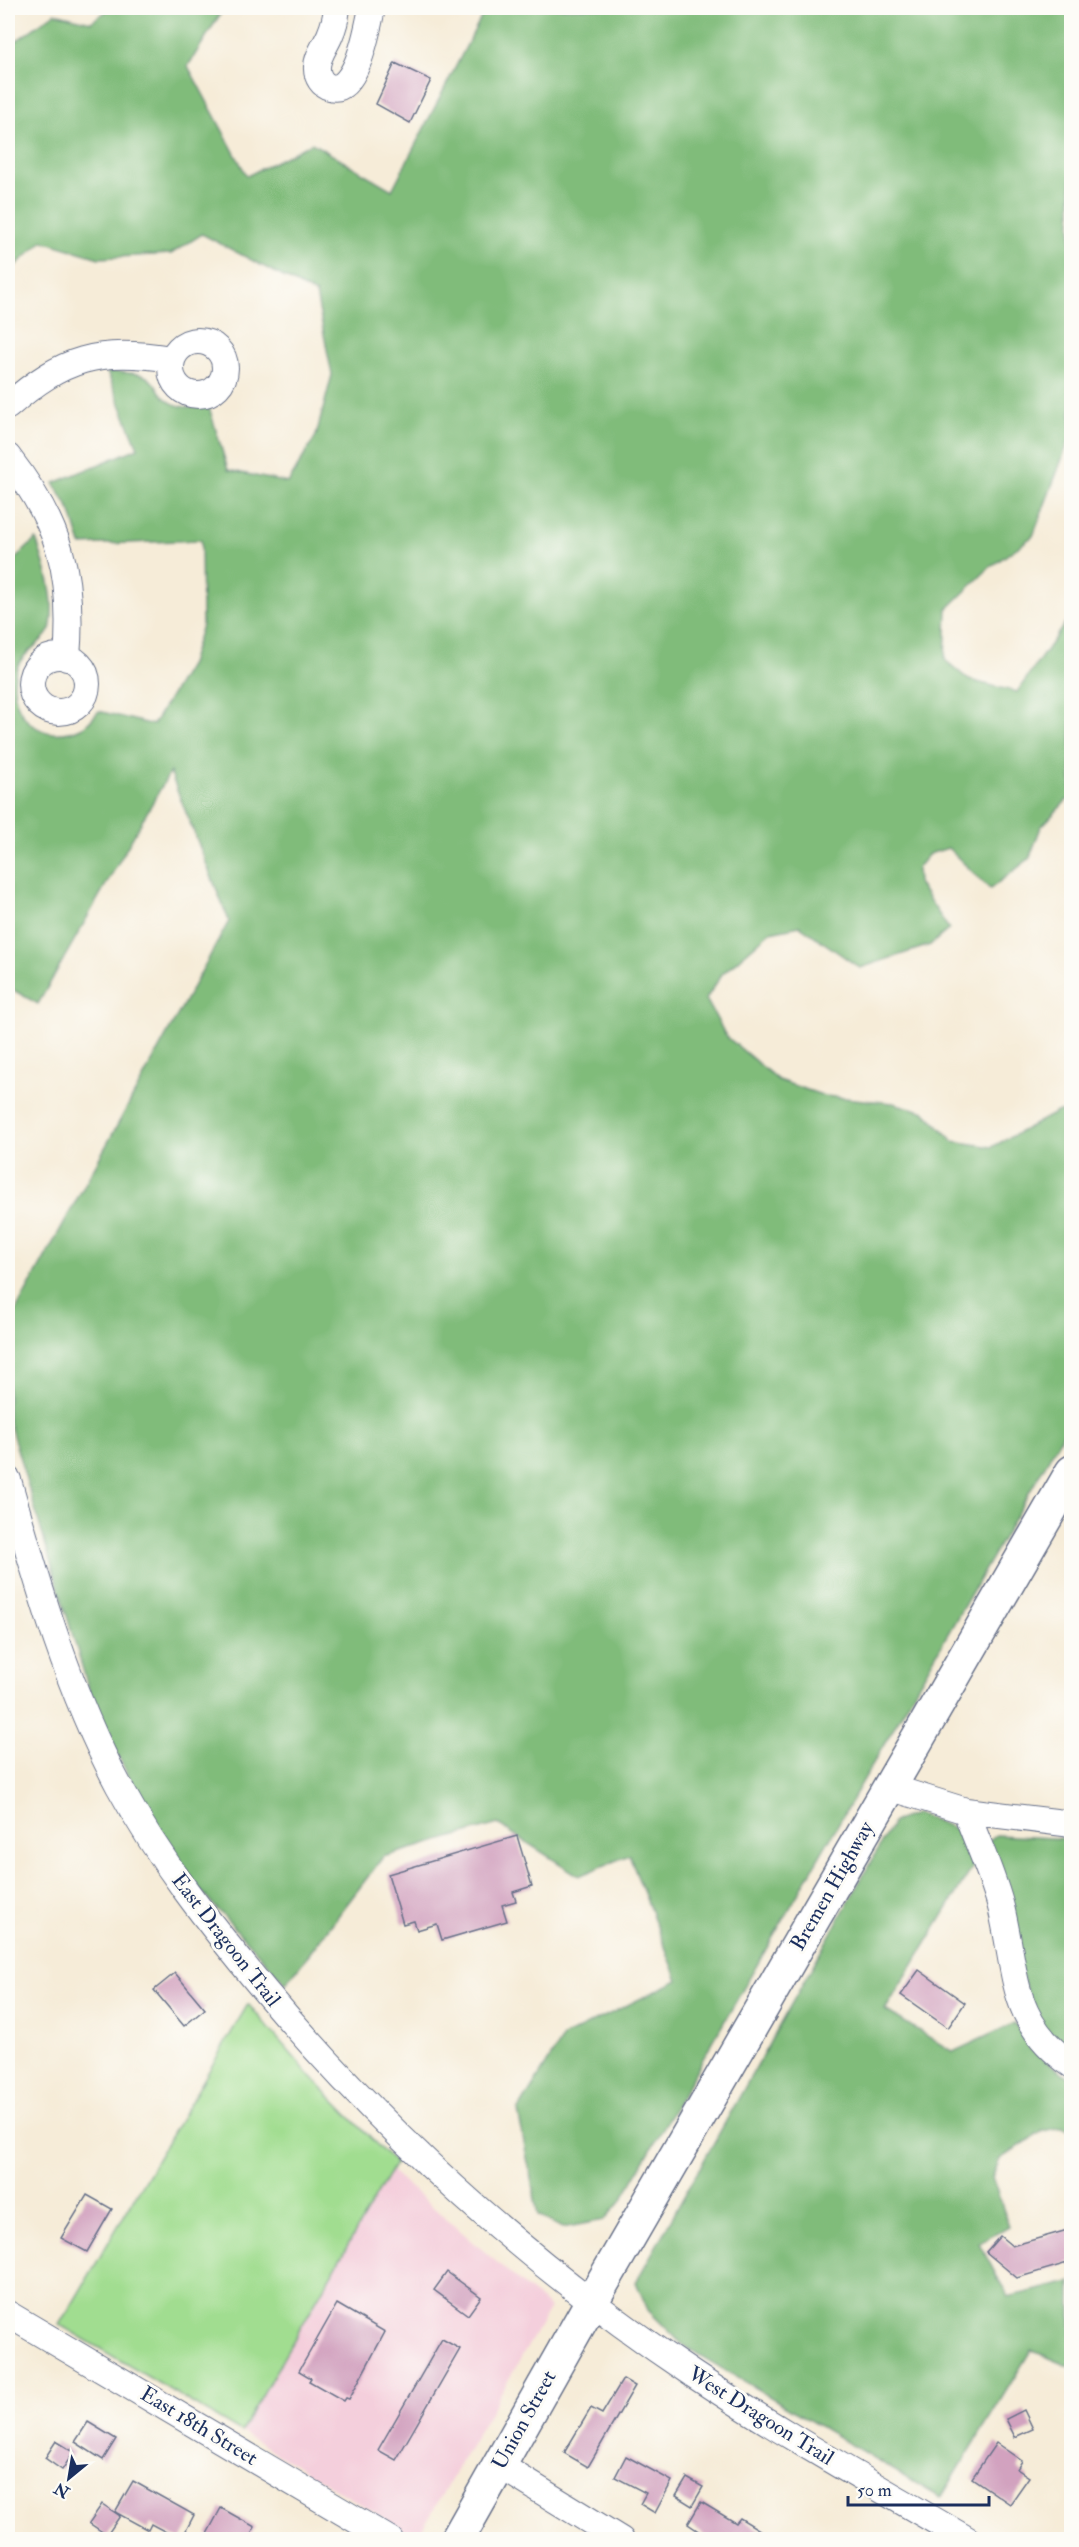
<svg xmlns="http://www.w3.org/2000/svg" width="1079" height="2547" font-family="'IM FELL Double Pica',serif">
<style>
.built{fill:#f4cfdc}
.green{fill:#a1dd90;stroke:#5e8677;stroke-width:1.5}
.forest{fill:#80bc7a;stroke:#4e766c;stroke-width:1.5}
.building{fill:#d2a2bf}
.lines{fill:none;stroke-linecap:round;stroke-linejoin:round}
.minor-casing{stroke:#687189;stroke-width:28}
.major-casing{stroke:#687189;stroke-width:36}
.minor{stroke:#fff;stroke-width:26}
.major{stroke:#fff;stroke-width:33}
.labels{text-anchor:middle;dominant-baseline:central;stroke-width:6;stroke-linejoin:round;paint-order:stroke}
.street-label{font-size:21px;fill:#1b2f5e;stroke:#fdfcf7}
</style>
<rect width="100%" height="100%" fill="#fdfcf7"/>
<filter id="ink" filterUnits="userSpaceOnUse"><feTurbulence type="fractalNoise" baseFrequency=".0167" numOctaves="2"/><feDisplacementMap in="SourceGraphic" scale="12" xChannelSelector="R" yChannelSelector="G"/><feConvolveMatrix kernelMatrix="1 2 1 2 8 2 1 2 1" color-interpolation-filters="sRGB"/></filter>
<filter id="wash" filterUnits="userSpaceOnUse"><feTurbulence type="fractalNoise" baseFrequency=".008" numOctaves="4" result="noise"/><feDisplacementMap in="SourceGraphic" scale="24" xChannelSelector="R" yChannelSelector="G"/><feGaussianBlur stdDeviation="1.35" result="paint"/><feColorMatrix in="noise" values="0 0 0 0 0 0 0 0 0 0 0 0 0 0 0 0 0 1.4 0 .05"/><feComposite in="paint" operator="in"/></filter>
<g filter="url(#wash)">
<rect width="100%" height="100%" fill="#f6ecd8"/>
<path class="built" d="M 390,2170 L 550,2308 L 417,2538 L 241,2432 Z"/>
<path class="green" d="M 248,2004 L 311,2077 L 395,2163 L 241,2432 L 60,2325 Z"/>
<path class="forest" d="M 111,8 L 224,8 L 188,66 L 247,176 L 312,143 L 392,190 L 486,8 L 1071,8 L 1071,443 L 1068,443 L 1033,536 L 989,568 L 947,609 L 945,660 L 969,680 L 1017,692 L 1071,615 L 1071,800 L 1067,800 L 1041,827 L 1029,859 L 990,889 L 948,848 L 929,854 L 917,868 L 918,883 L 949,929 L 930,945 L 860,968 L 800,926 L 770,932 L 722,974 L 706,999 L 726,1036 L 778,1080 L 825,1096 L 893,1103 L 925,1112 L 953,1141 L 992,1147 L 1057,1112 L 1071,1111 L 1071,1420 L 621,2201 L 604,2220 L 562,2228 L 538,2215 L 518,2111 L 563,2037 L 678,1980 L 629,1855 L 579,1876 L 498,1824 L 383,1857 L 286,1984 L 189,1878 L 133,1785 L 95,1710 L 8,1419 L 8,1325 L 229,921 L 170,772 L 38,1004 L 8,987 L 8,566 L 36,539 C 45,565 56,597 51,625 C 49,642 19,650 15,675 C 8,717 44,747 83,727 C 89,724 94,716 99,711 L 153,725 L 190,664 L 202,625 L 201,540 L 81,545 L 71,512 L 54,483 L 138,448 L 107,372 C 119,372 134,372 145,376 C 154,380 158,390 164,397 C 175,409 194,408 209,407 L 228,470 L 288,483 L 316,436 L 332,375 L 316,294 L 202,234 L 171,254 L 99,258 L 43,241 L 8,272 L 8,47 L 55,13 L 91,22 Z
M 917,1813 L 958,1830 L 974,1865 L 885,2010 L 953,2052 L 1015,2023 L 1030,2049 L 1071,2079 L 1071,2132 L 1063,2127 L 1043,2131 L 1000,2159 L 992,2177 L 1009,2226 L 979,2243 L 1008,2297 L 1071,2282 L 1071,2367 L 1031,2350 L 941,2498 L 684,2346 L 648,2310 L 636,2282 L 893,1822 Z
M 996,1835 L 1071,1839 L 1071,2053 L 1033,2017 L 987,1842 Z"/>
<g id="blocks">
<path class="building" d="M 395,63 L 431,80 L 410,123 L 376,104 Z
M 517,1836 L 532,1886 L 513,1892 L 516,1901 L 502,1905 L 507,1921 L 442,1940 L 437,1924 L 417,1930 L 414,1921 L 403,1924 L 388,1874 Z
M 919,1970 L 965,2003 L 948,2028 L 901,1995 Z
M 175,1973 L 205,2009 L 184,2026 L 154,1990 Z
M 87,2195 L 112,2209 L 87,2252 L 61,2238 Z
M 1071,2229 L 1071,2262 L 1017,2278 L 986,2252 L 1000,2236 L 1012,2246 Z
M 447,2272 L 481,2297 L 468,2315 L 434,2290 Z
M 337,2304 L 385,2332 L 349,2399 L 346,2398 L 344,2401 L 309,2381 L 311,2378 L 299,2371 Z
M 442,2339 L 460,2349 L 396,2460 L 378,2450 Z
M 623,2379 L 635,2386 L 588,2467 L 564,2453 L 591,2408 L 602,2414 Z
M 1024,2410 L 1033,2429 L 1015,2437 L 1006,2419 Z
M 88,2422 L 116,2439 L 103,2460 L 75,2442 Z
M 56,2441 L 74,2452 L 62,2470 L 45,2458 Z
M 996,2443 L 1022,2461 L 1017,2469 L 1029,2477 L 1010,2504 L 972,2478 Z
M 626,2456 L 672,2481 L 655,2513 L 640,2504 L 646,2493 L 615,2477 Z
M 687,2478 L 703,2487 L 692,2506 L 676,2496 Z
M 133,2481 L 194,2515 L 181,2540 L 151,2524 L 148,2530 L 115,2512 Z
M 701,2502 L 736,2523 L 740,2518 L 776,2540 L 712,2540 L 688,2524 Z
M 102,2504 L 120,2516 L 107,2535 L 89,2523 Z
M 221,2508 L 255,2527 L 248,2540 L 216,2540 L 207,2534 Z"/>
</g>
</g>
<g filter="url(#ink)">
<use href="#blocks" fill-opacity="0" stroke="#687189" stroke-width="1.5"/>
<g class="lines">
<g class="minor-casing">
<path id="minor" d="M 337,8 C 336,17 334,26 330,35 C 326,45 316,58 317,69 C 317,77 322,85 330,87 C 357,95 368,26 372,8
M171 368a27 27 0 1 1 54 0a27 27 0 1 1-54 0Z
M 8,406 C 64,357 98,348 172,359
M 8,457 C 60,524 74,573 67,658
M31 684a28 28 0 1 1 56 0a28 28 0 1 1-56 0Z
M 8,1480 C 38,1585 67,1689 119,1786 C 159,1860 211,1926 265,1991 C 389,2138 534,2268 694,2375 C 783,2434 876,2486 968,2540
M 889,1787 L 966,1811 L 1072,1824
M 966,1811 C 978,1845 994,1877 1002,1911 C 1017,1976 1011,2023 1072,2065
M 8,2314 L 390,2540
M 499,2465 L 621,2540"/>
</g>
<g class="major-casing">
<path id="major" d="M 457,2540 L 592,2301 L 1072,1472"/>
</g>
<use href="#minor" class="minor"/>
<use href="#major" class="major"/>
</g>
</g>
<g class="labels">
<g class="street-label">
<text transform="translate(832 1886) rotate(-60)">Bremen Highway</text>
<text transform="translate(226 1940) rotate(52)">East Dragoon Trail</text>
<text transform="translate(761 2416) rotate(32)">West Dragoon Trail</text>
<text transform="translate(524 2420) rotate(-61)">Union Street</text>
<text transform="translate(199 2426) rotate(31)">East 18th Street</text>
</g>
</g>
<rect width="1079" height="2547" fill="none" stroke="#fdfcf7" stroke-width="30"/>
<g transform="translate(69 2478) rotate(210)" stroke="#fdfcf7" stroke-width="4.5" paint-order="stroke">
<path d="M0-4.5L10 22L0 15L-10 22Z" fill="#1b2f5e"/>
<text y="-9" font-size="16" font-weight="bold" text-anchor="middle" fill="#1b2f5e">N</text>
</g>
<path d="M848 2496v9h141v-9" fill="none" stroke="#1b2f5e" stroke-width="3"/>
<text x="857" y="2496" font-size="18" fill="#1b2f5e" stroke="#fdfcf7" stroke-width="4.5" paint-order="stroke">50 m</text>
</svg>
